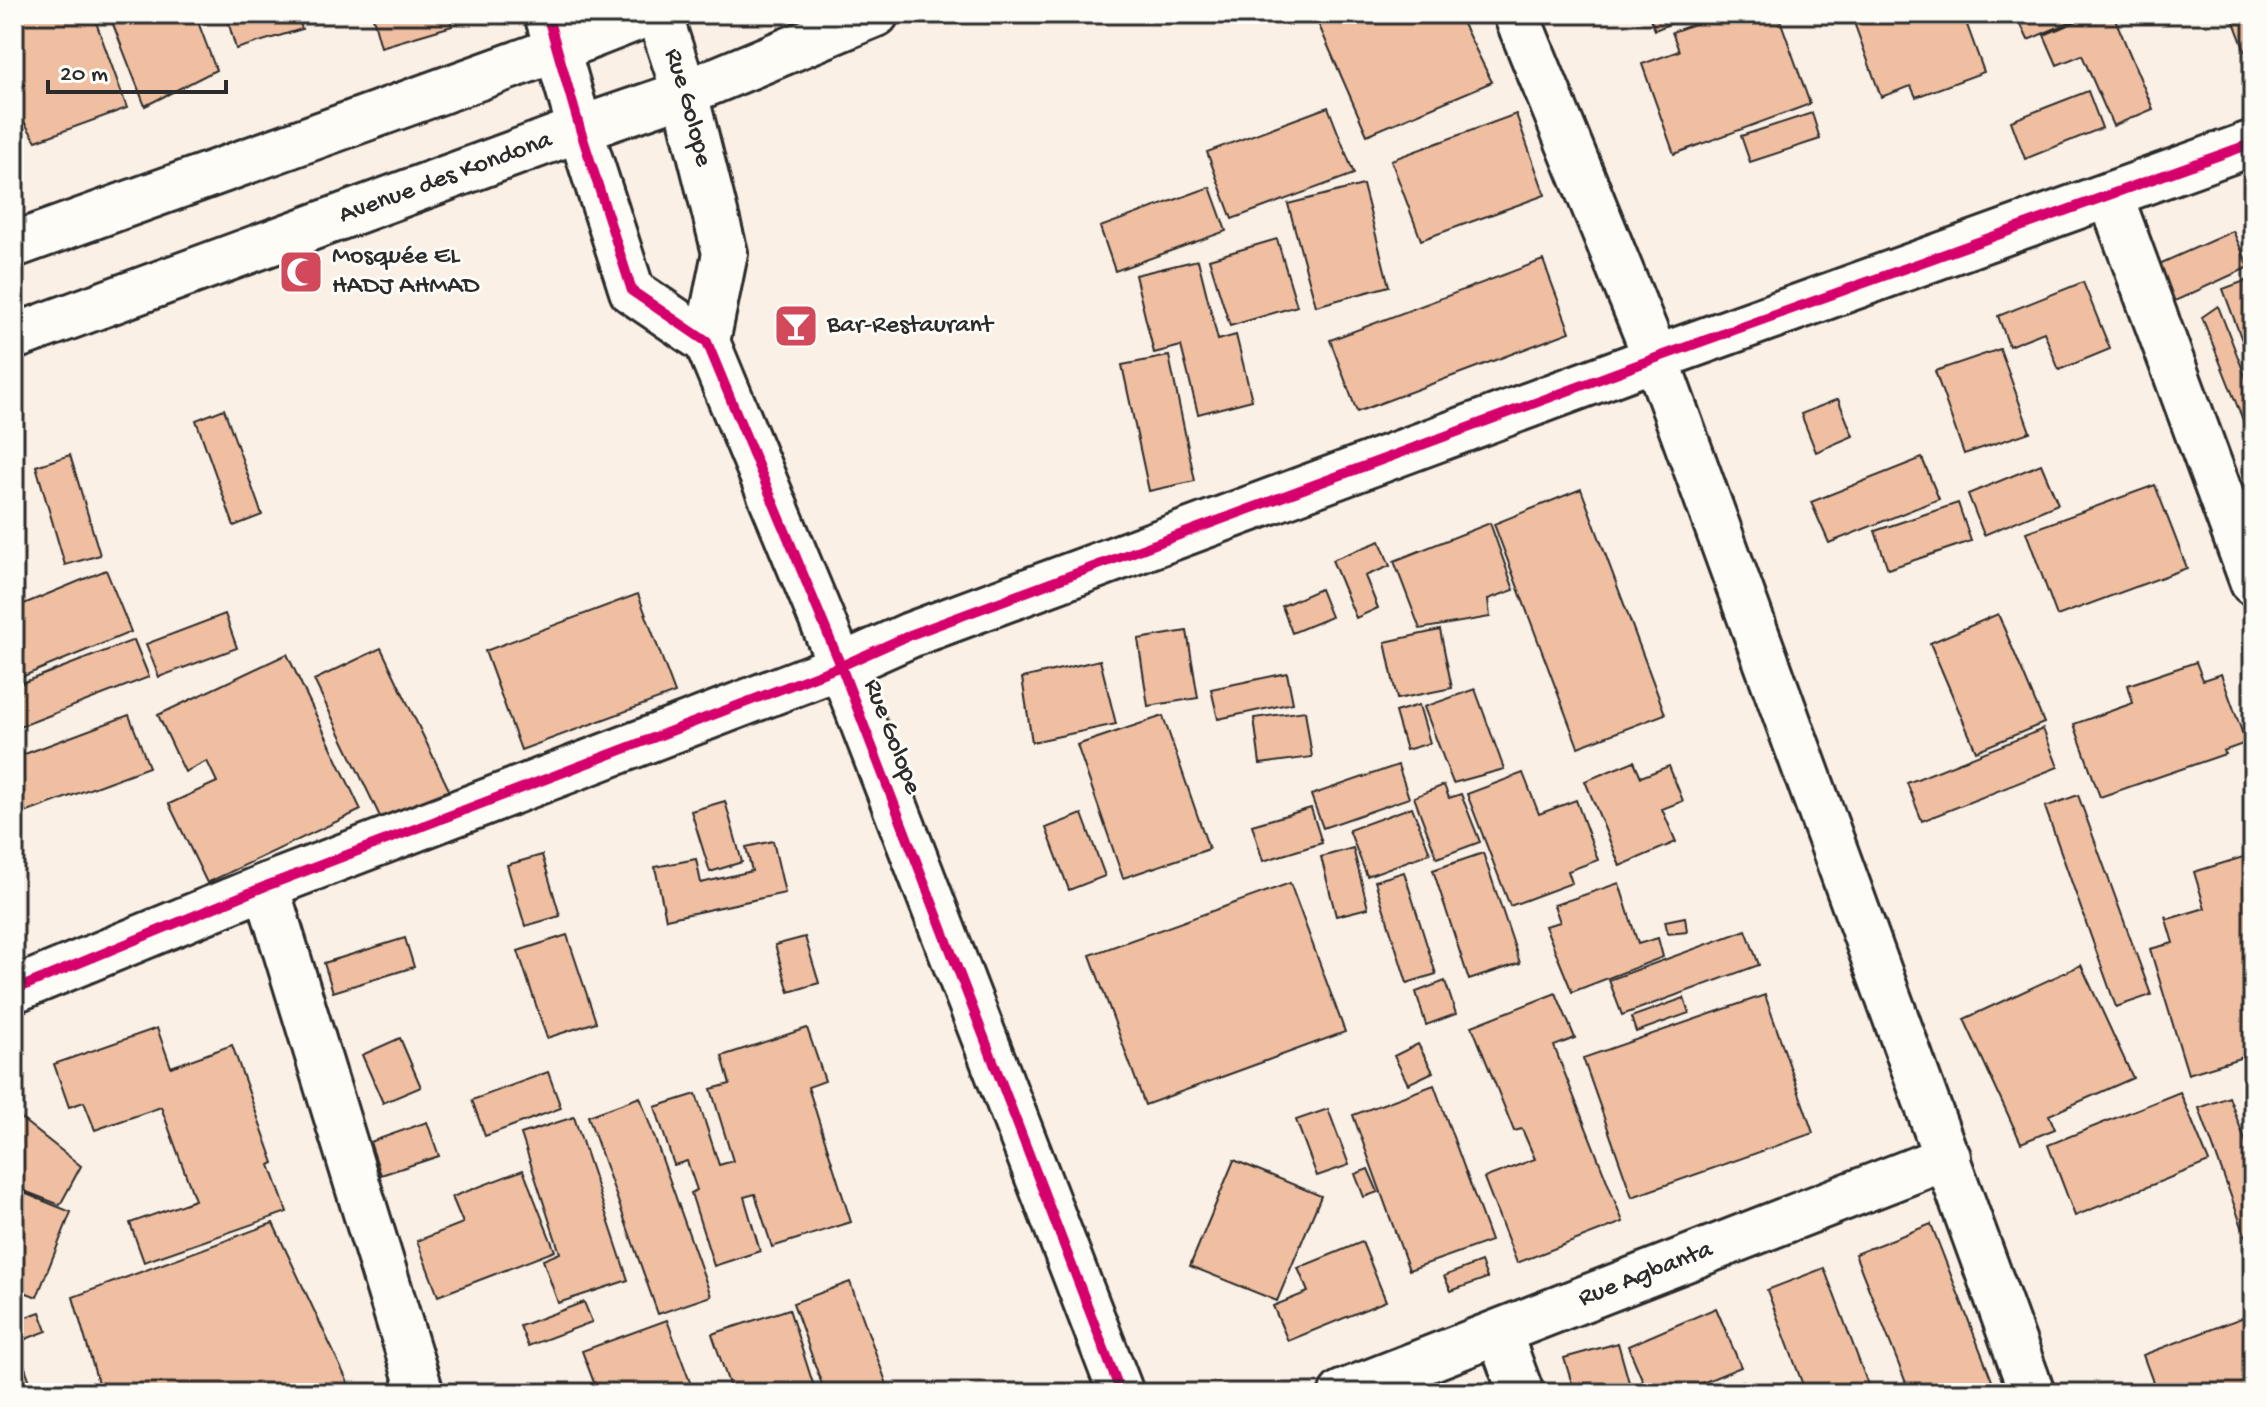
<svg xmlns="http://www.w3.org/2000/svg" width="2267" height="1407" font-family="'Gochi Hand',sans-serif">
<style>
.building{fill:#f0bfa1;stroke:#2b2b2b;stroke-width:2}
.lines{fill:none;stroke-linecap:round;stroke-linejoin:round}
.minor-casing{stroke:#2b2b2b;stroke-width:50}
.minor{stroke:#fdfcf7;stroke-width:44}
.cycleway-casing{stroke:#fdfcf7;stroke-width:15}
.cycleway{stroke:#d6006c;stroke-width:10}
.labels{text-anchor:middle;dominant-baseline:central;stroke-width:6;stroke-linejoin:round;paint-order:stroke}
.street-label{font-size:26px;fill:#2b2b2b;stroke:#fdfcf7}
.poi-label{font-size:26px;fill:#2b2b2b;stroke:#fdfcf7;text-anchor:start}
</style>
<rect width="100%" height="100%" fill="#faf0e6"/>
<filter id="ink" filterUnits="userSpaceOnUse"><feTurbulence type="fractalNoise" baseFrequency=".0125" numOctaves="2"/><feDisplacementMap in="SourceGraphic" scale="16" xChannelSelector="R" yChannelSelector="G"/><feConvolveMatrix kernelMatrix="1 2 1 2 8 2 1 2 1" color-interpolation-filters="sRGB"/></filter>
<g filter="url(#ink)">
<path class="building" d="M 14,14 L 93,14 L 127,108 L 36,141 L 14,106 Z
M 109,14 L 195,14 L 216,70 L 145,106 Z
M 226,14 L 297,14 L 302,29 L 236,49 Z
M 372,14 L 448,14 L 452,26 L 381,47 Z
M 1314,14 L 1458,14 L 1492,82 L 1367,135 Z
M 1648,14 L 1694,14 L 1655,30 Z
M 1722,14 L 1778,14 L 1810,104 L 1674,154 L 1642,64 L 1679,51 L 1672,32 Z
M 1851,14 L 1963,14 L 1984,72 L 1916,97 L 1911,86 L 1881,97 Z
M 2016,14 L 2089,14 L 2028,40 Z
M 2094,14 L 2113,14 L 2153,109 L 2113,126 L 2082,55 L 2057,65 L 2044,35 Z
M 2231,14 L 2253,14 L 2253,48 L 2245,51 Z
M 2088,91 L 2102,128 L 2025,159 L 2011,121 Z
M 1328,107 L 1354,174 L 1232,219 L 1207,152 Z
M 1812,113 L 1820,139 L 1750,162 L 1741,136 Z
M 1516,114 L 1545,195 L 1421,240 L 1391,160 Z
M 1363,185 L 1389,286 L 1316,306 L 1288,204 Z
M 1210,187 L 1226,231 L 1115,271 L 1100,227 Z
M 2233,231 L 2249,267 L 2164,306 L 2148,269 Z
M 1277,239 L 1297,306 L 1230,326 L 1209,259 Z
M 1198,260 L 1218,340 L 1236,335 L 1252,400 L 1198,414 L 1181,346 L 1154,353 L 1135,275 Z
M 1543,260 L 1570,332 L 1357,412 L 1330,340 Z
M 2253,278 L 2253,370 L 2223,289 Z
M 2083,282 L 2110,349 L 2059,370 L 2044,332 L 2009,346 L 1998,316 Z
M 2218,306 L 2253,396 L 2252,443 L 2202,317 Z
M 2000,349 L 2030,432 L 1964,454 L 1935,371 Z
M 1169,356 L 1195,481 L 1149,491 L 1122,365 Z
M 1838,399 L 1853,436 L 1816,452 L 1801,414 Z
M 224,409 L 262,515 L 234,526 L 196,420 Z
M 70,455 L 100,555 L 65,565 L 36,466 Z
M 1922,458 L 1939,499 L 1829,543 L 1811,502 Z
M 2041,464 L 2058,504 L 1984,535 L 1968,494 Z
M 2155,485 L 2187,568 L 2057,616 L 2026,532 Z
M 1581,489 L 1665,714 L 1578,747 L 1494,524 Z
M 1958,503 L 1971,541 L 1888,569 L 1875,531 Z
M 1490,523 L 1514,590 L 1488,599 L 1490,617 L 1420,629 L 1394,561 Z
M 1380,541 L 1390,566 L 1365,576 L 1378,608 L 1356,618 L 1332,560 Z
M 106,570 L 131,632 L 14,680 L 14,608 Z
M 1320,589 L 1331,617 L 1292,633 L 1282,606 Z
M 638,594 L 675,693 L 521,750 L 485,651 Z
M 225,614 L 237,648 L 159,677 L 146,644 Z
M 1998,614 L 2044,723 L 1976,751 L 1930,643 Z
M 1440,630 L 1452,688 L 1397,699 L 1385,642 Z
M 1187,631 L 1198,698 L 1148,706 L 1138,639 Z
M 134,640 L 149,677 L 14,729 L 14,686 Z
M 381,648 L 452,796 L 385,827 L 314,680 Z
M 287,654 L 361,810 L 207,883 L 169,804 L 217,782 L 207,761 L 185,772 L 158,715 Z
M 1100,660 L 1116,724 L 1032,742 L 1022,678 Z
M 2196,662 L 2203,680 L 2221,674 L 2246,743 L 2223,751 L 2225,754 L 2100,797 L 2074,724 L 2133,703 L 2128,685 Z
M 1287,673 L 1293,703 L 1218,719 L 1211,689 Z
M 1475,689 L 1504,769 L 1453,783 L 1424,707 Z
M 1419,705 L 1430,743 L 1406,750 L 1395,712 Z
M 1305,711 L 1312,757 L 1260,764 L 1254,718 Z
M 129,715 L 149,767 L 14,817 L 14,758 Z
M 1163,716 L 1209,849 L 1123,878 L 1077,745 Z
M 2043,729 L 2058,767 L 1922,821 L 1907,783 Z
M 1634,761 L 1641,777 L 1669,766 L 1683,801 L 1662,809 L 1676,842 L 1620,866 L 1585,781 Z
M 1398,765 L 1409,798 L 1323,828 L 1311,795 Z
M 1523,773 L 1539,814 L 1576,800 L 1598,860 L 1568,871 L 1572,883 L 1510,906 L 1467,794 Z
M 1444,785 L 1449,798 L 1461,794 L 1480,842 L 1437,858 L 1414,797 Z
M 2078,795 L 2151,995 L 2116,1007 L 2045,807 Z
M 725,801 L 742,862 L 710,872 L 691,811 Z
M 1412,807 L 1430,853 L 1367,876 L 1349,830 Z
M 1311,808 L 1322,843 L 1263,861 L 1252,825 Z
M 1082,814 L 1105,876 L 1069,890 L 1046,828 Z
M 773,841 L 785,893 L 666,919 L 655,867 L 696,859 L 701,883 L 752,871 L 746,847 Z
M 1353,848 L 1368,908 L 1336,916 L 1321,857 Z
M 1483,853 L 1520,963 L 1469,980 L 1433,870 Z
M 2253,854 L 2253,882 L 2251,882 L 2253,890 L 2253,1054 L 2188,1074 L 2150,949 L 2173,943 L 2165,916 L 2168,919 L 2205,908 L 2194,872 Z
M 542,855 L 560,916 L 525,926 L 507,865 Z
M 1404,872 L 1436,974 L 1407,983 L 1375,881 Z
M 1290,883 L 1345,1032 L 1145,1105 L 1090,955 Z
M 1619,883 L 1638,944 L 1658,938 L 1663,957 L 1572,992 L 1545,926 L 1560,922 L 1554,905 Z
M 1685,917 L 1687,932 L 1668,934 L 1665,921 Z
M 1746,930 L 1759,965 L 1622,1015 L 1609,980 Z
M 567,935 L 596,1022 L 547,1038 L 518,951 Z
M 805,937 L 819,983 L 789,992 L 775,945 Z
M 405,938 L 414,967 L 333,992 L 324,963 Z
M 2081,965 L 2133,1078 L 2049,1115 L 2055,1129 L 2021,1143 L 1964,1019 Z
M 1445,981 L 1456,1014 L 1426,1025 L 1416,992 Z
M 1556,993 L 1575,1038 L 1554,1046 L 1623,1222 L 1517,1263 L 1484,1178 L 1535,1159 L 1522,1129 L 1514,1131 L 1472,1026 Z
M 1765,995 L 1813,1133 L 1632,1197 L 1583,1058 Z
M 1684,998 L 1689,1013 L 1636,1032 L 1631,1017 Z
M 157,1028 L 171,1067 L 232,1045 L 274,1163 L 270,1165 L 287,1212 L 144,1262 L 130,1223 L 195,1200 L 161,1107 L 95,1130 L 84,1102 L 69,1107 L 54,1064 Z
M 807,1028 L 825,1081 L 808,1087 L 851,1222 L 772,1247 L 755,1194 L 744,1197 L 760,1251 L 714,1266 L 691,1193 L 697,1190 L 687,1161 L 674,1165 L 655,1107 L 696,1094 L 719,1165 L 733,1161 L 711,1089 L 730,1084 L 722,1056 Z
M 400,1038 L 421,1087 L 383,1103 L 362,1055 Z
M 1418,1044 L 1433,1072 L 1408,1084 L 1394,1056 Z
M 548,1072 L 561,1108 L 485,1136 L 472,1100 Z
M 1434,1085 L 1491,1241 L 1409,1270 L 1353,1115 Z
M 2180,1092 L 2209,1162 L 2075,1216 L 2048,1145 Z
M 640,1097 L 711,1296 L 658,1314 L 588,1116 Z
M 2229,1097 L 2253,1162 L 2253,1257 L 2199,1108 Z
M 1328,1109 L 1349,1165 L 1317,1176 L 1296,1120 Z
M 14,1113 L 81,1166 L 60,1205 L 14,1187 Z
M 574,1117 L 628,1280 L 558,1303 L 543,1260 L 560,1253 L 521,1134 Z
M 427,1122 L 439,1156 L 381,1175 L 370,1142 Z
M 1234,1160 L 1321,1196 L 1277,1301 L 1190,1266 Z
M 1368,1169 L 1378,1192 L 1364,1197 L 1355,1174 Z
M 523,1170 L 555,1251 L 438,1296 L 417,1241 L 463,1223 L 452,1197 Z
M 14,1189 L 71,1212 L 37,1297 L 14,1288 Z
M 273,1223 L 351,1389 L 335,1393 L 101,1393 L 73,1297 Z
M 1931,1224 L 1996,1391 L 1992,1393 L 1910,1393 L 1855,1254 Z
M 1362,1242 L 1386,1301 L 1288,1341 L 1273,1306 L 1308,1292 L 1298,1268 Z
M 1481,1262 L 1487,1278 L 1451,1291 L 1444,1276 Z
M 1824,1268 L 1869,1387 L 1852,1393 L 1806,1393 L 1767,1290 Z
M 850,1282 L 890,1393 L 825,1393 L 793,1303 Z
M 584,1302 L 592,1322 L 528,1346 L 520,1326 Z
M 1716,1308 L 1741,1367 L 1678,1393 L 1648,1393 L 1628,1346 Z
M 789,1309 L 816,1393 L 732,1393 L 712,1334 Z
M 40,1312 L 47,1331 L 15,1343 L 14,1321 Z
M 2252,1314 L 2253,1383 L 2227,1393 L 2157,1393 L 2143,1355 Z
M 667,1320 L 694,1393 L 598,1393 L 582,1351 Z
M 1618,1343 L 1632,1393 L 1575,1393 L 1564,1358 Z
M 18,1348 L 33,1390 L 25,1393 L 14,1393 L 14,1350 Z
M 1743,1381 L 1748,1393 L 1709,1393 Z"/>
<g class="lines">
<g class="minor-casing">
<g id="minor">
<path d="M 547,14 L 580,129 L 632,291 L 707,342 L 841,666 L 1121,1393"/>
<path id="s1" d="M 659,14 L 685,93 L 725,253 L 707,342"/>
<path d="M 1516,14 L 1656,358 L 2032,1393"/>
<path d="M 2110,195 L 2253,583"/>
<path d="M 14,245 L 558,49 L 647,14"/>
<path id="s2" d="M 14,337 L 580,129 L 685,93 L 876,14"/>
<path d="M 266,886 L 421,1393"/>
<path d="M 14,990 L 266,886 L 841,666 L 910,635 L 1656,358 L 2253,143"/>
<path d="M 1499,1333 L 1521,1393"/>
<path id="s3" d="M 1342,1393 L 1948,1157"/>
</g>
</g>
<use href="#minor" class="minor"/>
<g class="cycleway-casing">
<path id="cycleway" d="M 547,14 L 580,129 L 632,291 L 707,342 L 841,666 L 1121,1393
M 14,990 L 266,886 L 841,666 L 910,635 L 1656,358 L 2253,143"/>
</g>
<use href="#cycleway" class="cycleway"/>
</g>
</g>
<defs>
<g id="mosque-square" transform="scale(2.3)"><rect x="-9" y="-9" width="18" height="18" rx="4" fill="#d1495b" stroke="#fdfcf7"/><path d="M3.5-4.9A6 6 0 1 0 3.5 4.9A5 5 0 1 1 3.5-4.9Z" fill="#fff"/></g>
<g id="bar-square" transform="scale(2.3)"><rect x="-9" y="-9" width="18" height="18" rx="4" fill="#d1495b" stroke="#fdfcf7"/><path d="M-6-5H6L.8 .8V4.5H3.5V6h-7V4.5H-.8V.8Z" fill="#fff"/></g>
</defs>
<g fill-rule="evenodd">
<use href="#mosque-square" x="301" y="272"/>
<use href="#bar-square" x="796" y="326"/>
</g>
<g class="labels">
<g class="street-label">
<text stroke="none"><textPath href="#s1" startOffset="98">Rue Golope</textPath></text>
<text stroke="none"><textPath href="#s2" startOffset="460">Avenue des Kondona</textPath></text>
<text transform="translate(891 737) rotate(69)">Rue Golope</text>
<text stroke="none"><textPath href="#s3" startOffset="326">Rue Agbanta</textPath></text>
</g>
<g class="poi-label">
<text x="332" y="257">Mosquée EL<tspan x="332" dy="30">HADJ AHMAD</tspan></text>
<text x="827" y="326">Bar-Restaurant</text>
</g>
</g>
<rect width="2267" height="1407" fill="none" stroke="#fdfcf7" stroke-width="48"/>
<rect x="24" y="24" width="2219" height="1359" fill="none" stroke="#2b2b2b" stroke-width="3" filter="url(#ink)"/>
<path d="M48 80v12h178v-12" fill="none" stroke="#2b2b2b" stroke-width="4"/>
<text x="60" y="80" font-size="24" fill="#2b2b2b" stroke="#fdfcf7" stroke-width="6" paint-order="stroke">20 m</text>
</svg>
